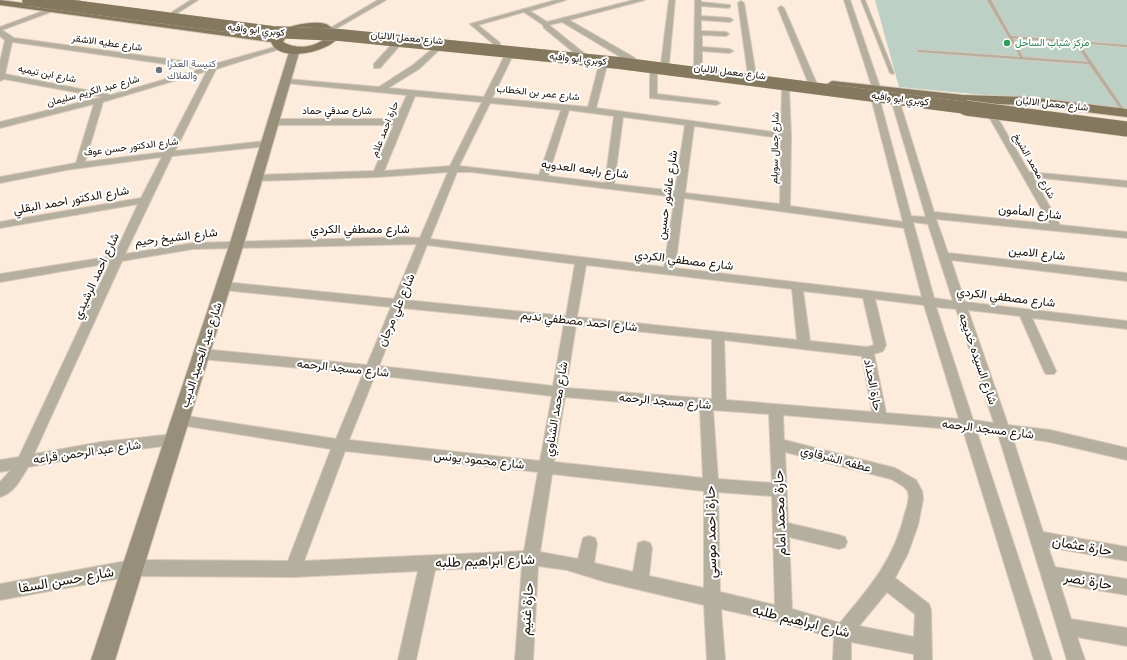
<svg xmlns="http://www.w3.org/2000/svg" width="1127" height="660" font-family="'Fira Sans',Vazirmatn,sans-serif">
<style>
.green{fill:#bcd0c5}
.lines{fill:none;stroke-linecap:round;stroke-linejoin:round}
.lane-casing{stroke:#d8c8b9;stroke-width:2}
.street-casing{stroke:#d8c8b9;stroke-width:2}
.secondary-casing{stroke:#d8c8b9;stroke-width:2}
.primary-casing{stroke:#d8c8b9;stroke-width:2}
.lane{fill:#b5afa0;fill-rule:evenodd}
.street{fill:#b5afa0;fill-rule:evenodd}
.secondary{fill:#988f7a;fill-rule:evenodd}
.primary{fill:#84795f;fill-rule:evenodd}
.primary-bridge-far1-casing{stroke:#d8c8b9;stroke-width:12;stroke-linecap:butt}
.primary-bridge-casing{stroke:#d8c8b9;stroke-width:16;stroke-linecap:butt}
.primary-bridge-far1{stroke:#84795f;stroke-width:12}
.primary-bridge{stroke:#84795f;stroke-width:15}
.leisure-dot{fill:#2e9e5b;stroke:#fff;stroke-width:1.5}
.worship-dot{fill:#6b7280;stroke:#fff;stroke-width:1.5}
.labels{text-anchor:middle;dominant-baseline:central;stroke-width:4;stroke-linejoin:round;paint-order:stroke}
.far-street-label{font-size:10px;fill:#180f06;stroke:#fff}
.far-leisure-label{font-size:10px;fill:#27864d;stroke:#fff;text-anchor:start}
.far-worship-label{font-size:10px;fill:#5b616d;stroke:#fff;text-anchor:start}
.street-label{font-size:12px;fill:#180f06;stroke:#fff}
.near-street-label{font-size:14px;fill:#180f06;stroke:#fff}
</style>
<rect width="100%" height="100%" fill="#fdebdb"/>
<path class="green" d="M 875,0 L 1127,0 L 1127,108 L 899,87 Z"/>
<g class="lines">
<g class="lane-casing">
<path id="lane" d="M 861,0 L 865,0 L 894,73 L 893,74 L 890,73 Z
M 987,0 L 991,0 L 1011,36 L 1127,45 L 1127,47 L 1079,43 L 1126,112 L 1125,113 L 1123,113 L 1089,64 L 918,52 L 917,51 L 919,50 L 1020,57 ZM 1013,38 L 1075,43 L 1088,62 L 1023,57 Z"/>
</g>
<g class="street-casing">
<path id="street" d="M 73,0 L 80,0 L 77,2 Z
M 191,0 L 198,0 L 176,14 L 172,14 L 172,12 Z
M 378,0 L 386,0 L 332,31 L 327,30 Z
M 556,0 L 566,0 L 530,11 L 547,22 L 634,0 L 645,0 L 569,20 L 635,58 L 635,62 L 629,62 L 562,22 L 549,25 L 585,54 L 578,56 L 544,28 L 543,25 L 524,12 L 478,25 L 500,43 L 500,47 L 497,47 L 470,24 Z
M 669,0 L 675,0 L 669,64 L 665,66 L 661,64 Z
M 695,0 L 701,0 L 701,2 L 730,5 L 730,7 L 728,8 L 701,6 L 701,16 L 730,18 L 733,20 L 730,22 L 701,20 L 701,31 L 726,32 L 729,34 L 726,36 L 702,35 L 702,47 L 729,49 L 733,51 L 729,53 L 702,51 L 702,68 L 698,70 L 694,68 Z
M 844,0 L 850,0 L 881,90 L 880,92 L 873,90 Z
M 741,1 L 744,3 L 756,75 L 752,77 L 748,75 L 738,3 Z
M 781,6 L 784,8 L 816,82 L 815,84 L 808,82 L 778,8 Z
M 54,7 L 57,9 L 56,10 L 2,30 L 14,38 L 211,65 L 282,45 L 286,47 L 216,69 L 175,151 L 266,141 L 269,142 L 269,146 L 172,156 L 125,254 L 193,243 L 405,237 L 420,238 L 448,172 L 378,177 L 256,181 L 251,178 L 256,175 L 374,171 L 394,125 L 274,125 L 270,122 L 274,119 L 396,119 L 407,95 L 286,83 L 282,81 L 286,79 L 379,87 L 413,65 L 436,46 L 439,46 L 439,50 L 419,69 L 388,88 L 484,97 L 505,55 L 509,53 L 513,55 L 492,98 L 588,107 L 599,65 L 603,63 L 607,65 L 596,108 L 781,133 L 782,89 L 789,87 L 791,136 L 790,206 L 903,222 L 872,101 L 876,99 L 880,101 L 911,216 L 926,217 L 892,103 L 896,101 L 900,103 L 934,212 L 1050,224 L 988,115 L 992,112 L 996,115 L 1029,172 L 1127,181 L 1127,187 L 1033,177 L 1060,225 L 1127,232 L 1127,238 L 936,219 L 948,253 L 1127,273 L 1127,281 L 951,260 L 965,302 L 1127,321 L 1127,329 L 1032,318 L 1056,371 L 1054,374 L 1046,374 L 1044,371 L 1020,316 L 968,310 L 1008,425 L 1050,430 L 1127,448 L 1127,460 L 1050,442 L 1012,436 L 1043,532 L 1127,547 L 1127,561 L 1048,547 L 1055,567 L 1127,579 L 1127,595 L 1060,584 L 1071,619 L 1127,628 L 1127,646 L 1077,637 L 1085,660 L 1067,660 L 998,434 L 977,432 L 1052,660 L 1034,660 L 963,430 L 783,415 L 784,440 L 895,468 L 916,480 L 922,491 L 923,499 L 918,525 L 908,553 L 895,578 L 929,604 L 931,610 L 932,660 L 914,660 L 914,654 L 851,642 L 851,660 L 833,660 L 834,638 L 784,623 L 721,609 L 725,660 L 707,660 L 704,605 L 606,582 L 567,570 L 538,566 L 533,660 L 515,660 L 522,566 L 435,570 L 416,660 L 398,660 L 418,571 L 293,577 L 132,576 L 0,600 L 0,584 L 132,560 L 288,561 L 331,449 L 180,425 L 175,424 L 173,420 L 175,416 L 180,415 L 336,439 L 363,374 L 202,359 L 198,357 L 196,354 L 198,351 L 202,349 L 367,365 L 391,307 L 224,290 L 218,286 L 224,282 L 394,299 L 417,244 L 193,249 L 122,261 L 34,454 L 101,442 L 174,434 L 179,436 L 181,440 L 179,444 L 101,454 L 28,467 C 21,479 14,493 0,497 L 0,482 L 11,470 L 0,472 L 0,460 L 19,457 L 110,263 L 0,282 L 0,274 L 114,256 L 138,204 L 0,228 L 0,222 L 141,198 L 162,157 L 66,170 L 0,183 L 0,177 L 76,163 L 94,104 L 0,128 L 0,122 L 102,97 L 4,79 L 0,81 L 0,62 L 5,40 L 0,36 L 0,27 ZM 12,42 L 13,42 L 201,69 L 111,95 L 5,74 ZM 207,71 L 165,152 L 85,162 L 103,102 ZM 415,96 L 482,102 L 450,166 L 384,171 ZM 490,103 L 561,110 L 539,175 L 459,166 ZM 569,110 L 614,116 L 605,183 L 548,176 ZM 623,117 L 685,125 L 675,191 L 614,184 ZM 694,126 L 781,138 L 780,204 L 685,193 ZM 457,172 L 472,172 L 675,197 L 664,267 L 430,239 ZM 684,198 L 904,228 L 922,297 L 675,268 ZM 913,222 L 928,224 L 953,301 L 934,298 ZM 427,245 L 575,264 L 566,316 L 405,300 ZM 586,265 L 792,289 L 797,340 L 577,317 ZM 803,291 L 863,298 L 874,345 L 867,347 L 810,341 ZM 875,299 L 924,305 L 959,419 L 886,413 L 874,354 L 883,351 L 886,345 ZM 936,307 L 956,309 L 994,423 L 973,420 ZM 402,308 L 564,324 L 553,386 L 379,366 ZM 576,325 L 712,339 L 712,399 L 566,388 ZM 724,340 L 862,356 L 872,412 L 726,400 ZM 375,375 L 552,396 L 540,461 L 349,440 ZM 565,397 L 700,409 L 703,478 L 554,462 ZM 713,410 L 769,414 L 772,483 L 718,479 ZM 345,451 L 538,472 L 524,551 L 304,561 ZM 785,452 L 891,479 C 896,482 906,486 908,492 C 910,499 907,507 905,513 C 894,560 870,587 840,623 L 792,609 L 789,537 L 839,549 L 845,547 L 847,542 L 845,537 L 839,535 L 788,523 ZM 552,474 L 704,491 L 704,588 L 649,576 L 652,548 L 650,543 L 644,541 L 638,543 L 633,572 L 594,563 L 597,543 L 595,538 L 589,536 L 583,538 L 578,559 L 540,552 ZM 718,492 L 772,496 L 775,605 L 720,592 ZM 887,592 L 915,614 L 914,637 L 859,626 Z
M 394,42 L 401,44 L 380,68 L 374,68 L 374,64 Z
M 650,69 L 657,71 L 657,94 L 716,101 L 720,103 L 716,105 L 650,98 Z"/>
</g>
<g class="secondary-casing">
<path id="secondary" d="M 295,46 L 300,49 L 244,243 L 115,660 L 91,660 L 230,243 L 290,49 Z"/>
</g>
<g class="primary-casing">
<path id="primary" d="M 0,0 L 274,35 C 284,26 312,20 326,24 C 330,26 333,29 337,31 L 339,37 C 327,53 279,63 271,42 L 0,5 ZM 303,30 L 321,30 L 327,34 L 327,36 C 317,48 296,50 283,42 L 288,34 Z
M 832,81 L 963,95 L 1029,97 L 1127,109 L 1127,117 L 1029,105 L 963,103 L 828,88 L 826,85 Z"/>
</g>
<use href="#lane" class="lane"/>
<use href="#street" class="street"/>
<use href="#secondary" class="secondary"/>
<use href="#primary" class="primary"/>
<g class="primary-bridge-far1-casing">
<path id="primary-bridge-far1" d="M 28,0 L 272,32 L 340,35 L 619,63 L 974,109"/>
</g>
<g class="primary-bridge-casing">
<path id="primary-bridge" d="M 966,108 L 1127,129"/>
</g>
<use href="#primary-bridge-far1" class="primary-bridge-far1"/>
<use href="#primary-bridge" class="primary-bridge"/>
</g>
<circle class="leisure-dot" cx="1007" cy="43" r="4"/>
<circle class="worship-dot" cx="159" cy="70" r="4"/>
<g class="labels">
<g class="far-street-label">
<text transform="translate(256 30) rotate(6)">كوبري ابو وافيه</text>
<text transform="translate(407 38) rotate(5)">شارع معمل الالبان</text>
<text transform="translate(107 43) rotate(8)">شارع عطيه الاشقر</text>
<text transform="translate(578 59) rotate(6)">كوبري ابو وافيه</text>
<text transform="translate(730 72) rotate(7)">شارع معمل الالبان</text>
<text transform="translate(47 74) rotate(11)">شارع ابن تيميه</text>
<text transform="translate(93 91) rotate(-15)">شارع عبد الكريم سليمان</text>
<text transform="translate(538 93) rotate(6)">شارع عمر بن الخطاب</text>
<text transform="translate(900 99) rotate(7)">كوبري ابو وافيه</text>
<text transform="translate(1052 104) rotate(6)">شارع معمل الالبان</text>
<text x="337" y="111">شارع صدقي حماد</text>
<text transform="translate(385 129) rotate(-68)">حارة احمد علام</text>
<text transform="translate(131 147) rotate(-7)">شارع الدكتور حسن عوف</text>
<text transform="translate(775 148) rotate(-89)">شارع جمال سويلم</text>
<text transform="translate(1034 166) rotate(60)">شارع محمد الشيخ</text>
</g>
<g class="far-leisure-label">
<text x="1015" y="43">مركز شباب الساحل</text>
</g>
<g class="far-worship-label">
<text x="167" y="64">كنيسة العدرا<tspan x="167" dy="12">والملاك</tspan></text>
</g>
<g class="street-label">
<text transform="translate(585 169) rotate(7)">شارع رابعه العدويه</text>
<text transform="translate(667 195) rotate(-82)">شارع عاشور حسين</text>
<text transform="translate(71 200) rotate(-10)">شارع الدكتور احمد البقلي</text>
<text transform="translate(1030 212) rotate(6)">شارع المأمون</text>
<text x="360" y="229">شارع مصطفي الكردي</text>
<text transform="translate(176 237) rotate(-7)">شارع الشيخ رحيم</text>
<text transform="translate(1037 253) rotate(6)">شارع الامين</text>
<text transform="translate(684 260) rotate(7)">شارع مصطفي الكردي</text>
<text transform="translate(96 276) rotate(-65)">شارع احمد الرشيدي</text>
<text transform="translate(1006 297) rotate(7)">شارع مصطفي الكردي</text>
<text transform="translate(396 310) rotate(-67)">شارع علي مرجان</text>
<text transform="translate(579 321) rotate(6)">شارع احمد مصطفي نديم</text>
<text transform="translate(201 355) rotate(-72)">شارع عبد الحميد الديب</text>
<text transform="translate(978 359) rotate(71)">شارع السيده خديجه</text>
<text transform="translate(343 368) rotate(6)">شارع مسجد الرحمه</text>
<text transform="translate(873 385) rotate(79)">حارة الحداد</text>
<text transform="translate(665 401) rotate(5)">شارع مسجد الرحمه</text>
<text transform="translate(556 409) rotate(-81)">شارع محمد الشناوي</text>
<text transform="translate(988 429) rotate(7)">شارع مسجد الرحمه</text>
<text transform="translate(87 452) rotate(-8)">شارع عبد الرحمن قراعه</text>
<text transform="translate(836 459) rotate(15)">عطفه الشرقاوي</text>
<text transform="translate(479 460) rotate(6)">شارع محمود يونس</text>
</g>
<g class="near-street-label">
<text transform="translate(780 513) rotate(-92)">حارة محمد امام</text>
<text transform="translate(711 532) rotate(-91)">حارة احمد موسي</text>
<text transform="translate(1082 546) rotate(10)">حارة عثمان</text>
<text transform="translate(485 561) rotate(-2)">شارع ابراهيم طلبه</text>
<text transform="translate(66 580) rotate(-10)">شارع حسن السقا</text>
<text transform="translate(1088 581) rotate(10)">حارة نصر</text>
<text transform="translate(527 609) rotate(-86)">حارة غنيم</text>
<text transform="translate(801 621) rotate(14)">شارع ابراهيم طلبه</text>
</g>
</g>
</svg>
